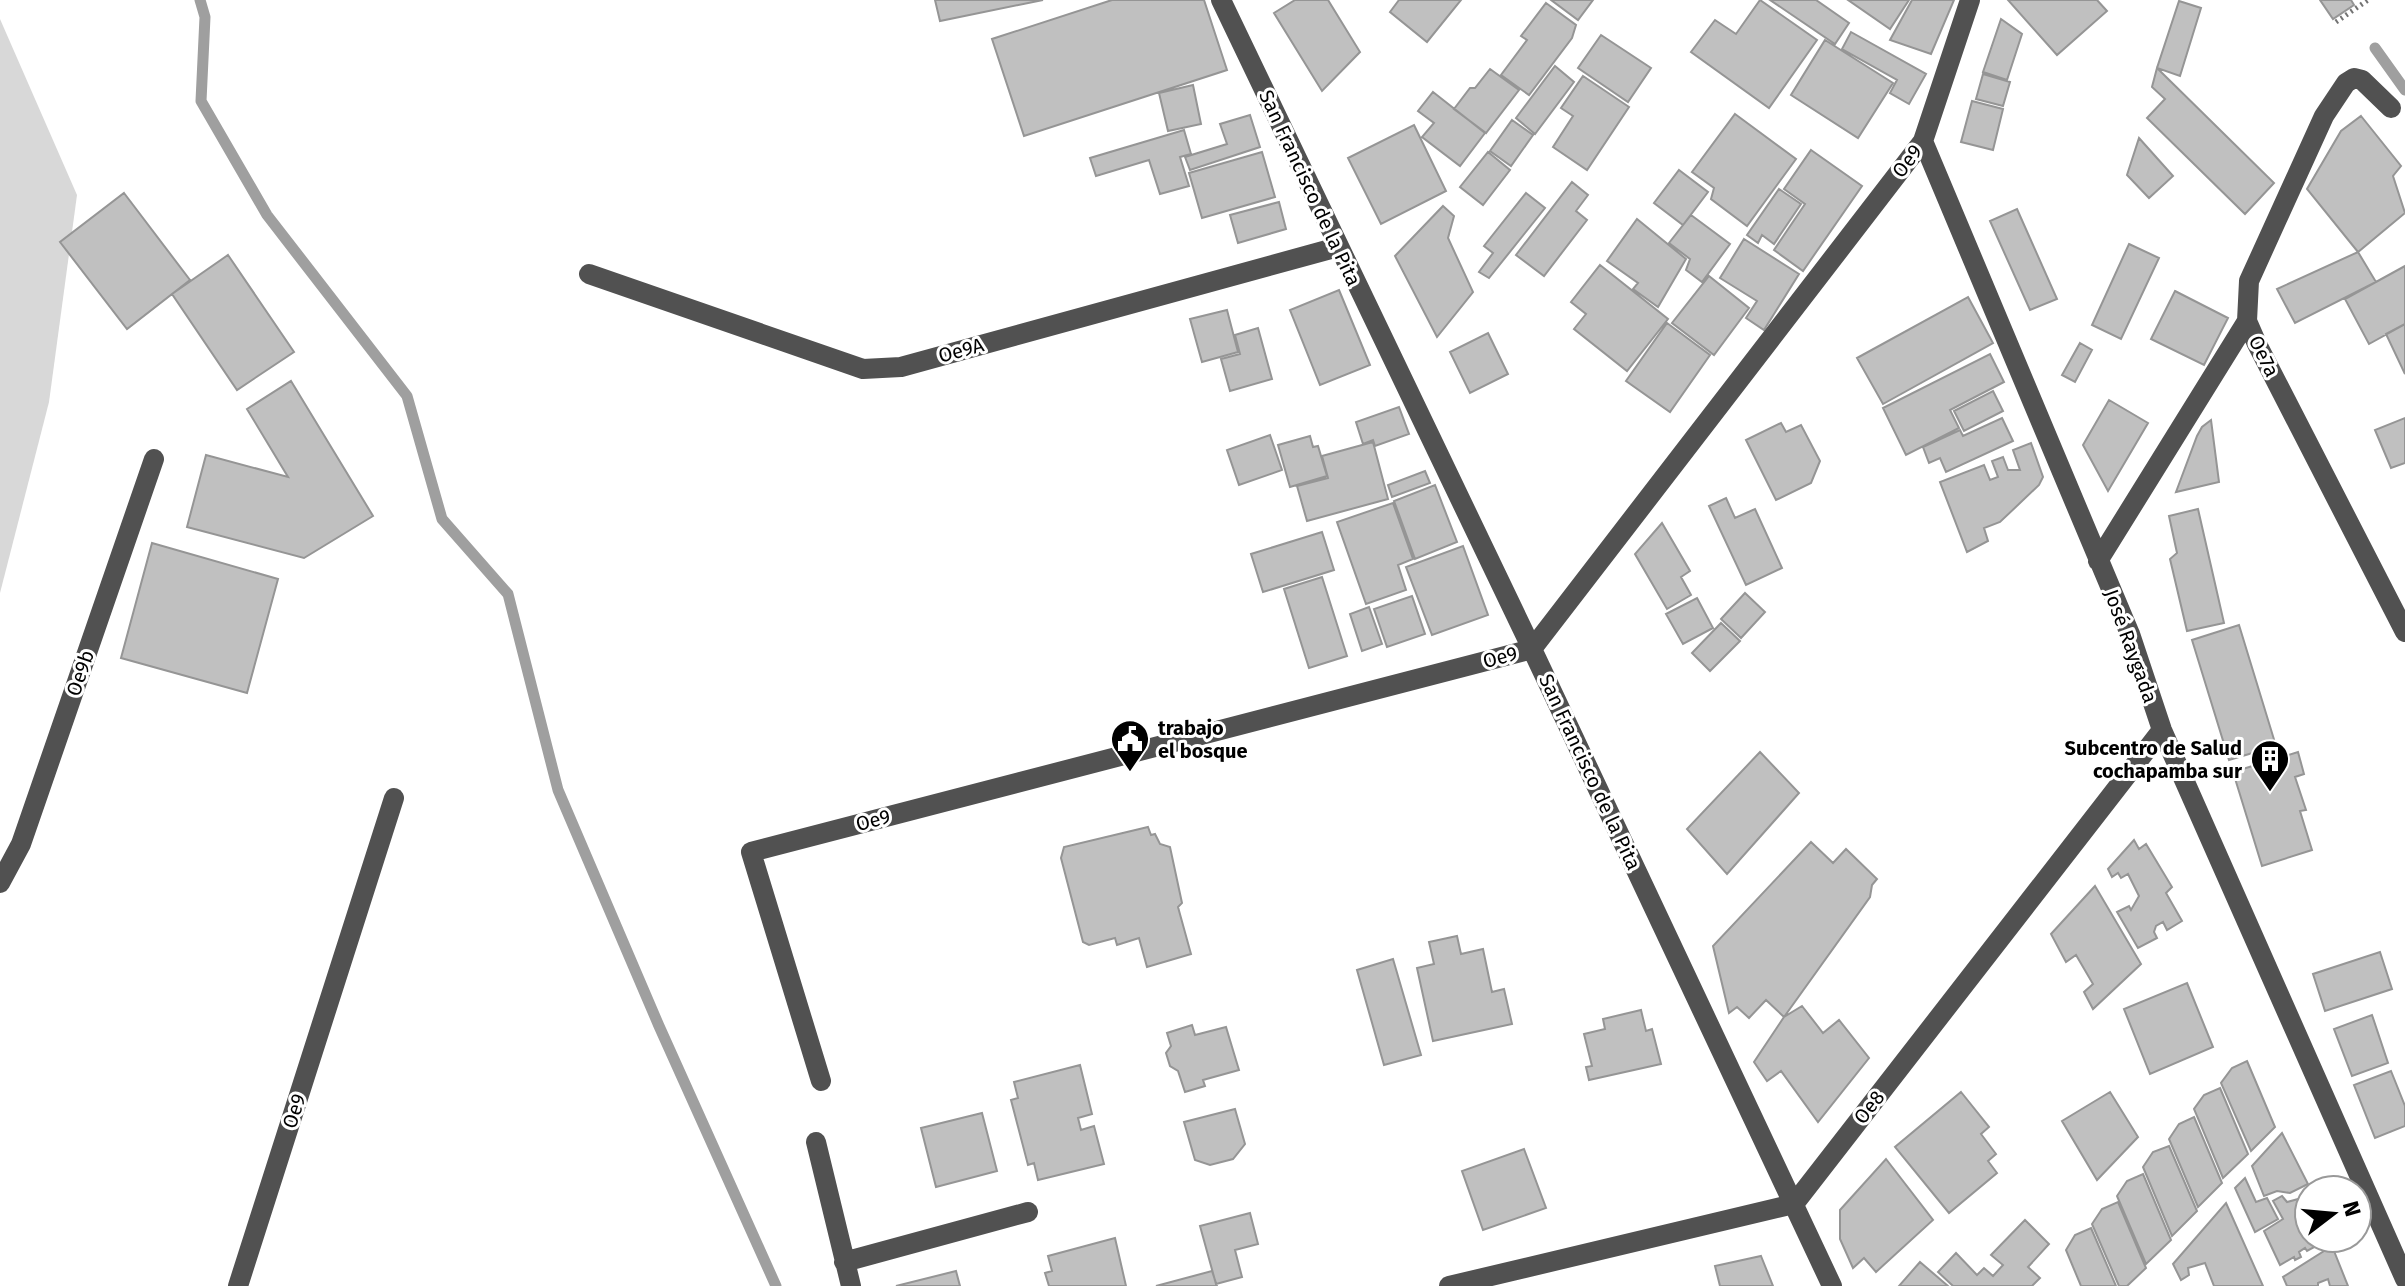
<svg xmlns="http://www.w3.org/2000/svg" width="2405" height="1286" font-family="'Fira Sans',sans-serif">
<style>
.green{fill:#d8d8d8}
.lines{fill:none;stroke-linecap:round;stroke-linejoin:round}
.stream{stroke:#9f9f9f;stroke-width:11}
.building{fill:#c0c0c0;stroke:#959595;stroke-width:2}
.path{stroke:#737373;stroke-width:5;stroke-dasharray:2 4;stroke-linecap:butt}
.minor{stroke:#515151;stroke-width:20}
.labels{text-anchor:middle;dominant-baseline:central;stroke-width:6;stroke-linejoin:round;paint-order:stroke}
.street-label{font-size:20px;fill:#000;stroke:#fff}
.poi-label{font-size:20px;font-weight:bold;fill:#000;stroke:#fff;text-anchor:start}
</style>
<rect width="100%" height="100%" fill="#fff"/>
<path class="green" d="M 0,19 L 77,195 L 49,402 L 0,593 Z"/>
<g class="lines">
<path class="stream" d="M 200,0 L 205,17 L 201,101 L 267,215 L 407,396 L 442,519 L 508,594 L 558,790 L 659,1026 L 776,1286
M 2375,48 L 2405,90"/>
</g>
<path class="building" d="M 935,0 L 1043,0 L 940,21 Z
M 1112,0 L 1204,0 L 1227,70 L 1024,136 L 992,39 Z
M 1295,0 L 1328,0 L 1360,52 L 1322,91 L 1274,13 Z
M 1399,0 L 1461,0 L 1427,42 L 1390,12 Z
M 1551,0 L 1593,0 L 1578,20 Z
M 1760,0 L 1817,40 L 1769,108 L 1691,52 L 1715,20 L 1736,34 Z
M 1770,0 L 1816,0 L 1849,23 L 1835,44 Z
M 1848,0 L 1909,0 L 1890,29 Z
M 1912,0 L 1954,0 L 1931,54 L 1890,40 Z
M 2008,0 L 2097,0 L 2107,11 L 2057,55 Z
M 2320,0 L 2351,0 L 2354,5 L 2333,19 Z
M 2179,1 L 2201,8 L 2180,76 L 2157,68 Z
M 1546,3 L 1576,25 L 1572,38 L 1529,95 L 1501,75 L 1527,40 L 1521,36 Z
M 2001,19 L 2022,34 L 2007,80 L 1983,72 Z
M 1851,32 L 1926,74 L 1909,104 L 1890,93 L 1897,80 L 1842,49 Z
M 1601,35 L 1651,68 L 1628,102 L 1578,68 Z
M 1825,40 L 1893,83 L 1858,138 L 1791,95 Z
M 1555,66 L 1574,82 L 1535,134 L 1516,118 Z
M 2157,68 L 2274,183 L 2245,214 L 2147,118 L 2165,99 L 2152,87 Z
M 1490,69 L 1519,90 L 1486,133 L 1454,109 L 1470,88 L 1475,88 Z
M 1983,74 L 2010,82 L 2003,106 L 1976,99 Z
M 1583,76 L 1629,107 L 1587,170 L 1553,147 L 1573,116 L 1561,108 Z
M 1193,85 L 1201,124 L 1168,131 L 1159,93 Z
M 1433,92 L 1485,133 L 1460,166 L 1422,137 L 1434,123 L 1418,111 Z
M 1972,101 L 2003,109 L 1993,150 L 1961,142 Z
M 1735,114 L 1796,159 L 1747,226 L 1711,199 L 1714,188 L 1692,172 Z
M 1250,115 L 1260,147 L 1190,170 L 1185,157 L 1227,144 L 1220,124 Z
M 2361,116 L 2401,166 L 2393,176 L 2405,213 L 2358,252 L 2307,189 L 2341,131 Z
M 1512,120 L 1533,135 L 1511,166 L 1490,151 Z
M 1414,125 L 1446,191 L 1381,224 L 1348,158 Z
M 1184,130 L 1191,154 L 1180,157 L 1189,186 L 1160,194 L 1149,160 L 1096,176 L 1090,158 Z
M 2139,138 L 2173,176 L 2149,198 L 2127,175 Z
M 1811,150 L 1862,186 L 1803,271 L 1774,250 L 1805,204 L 1784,189 Z
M 1262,152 L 1275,197 L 1202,218 L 1189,173 Z
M 1488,152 L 1510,170 L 1483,205 L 1460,187 Z
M 1679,170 L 1708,192 L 1683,225 L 1654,203 Z
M 1572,182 L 1588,195 L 1576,211 L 1587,220 L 1544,276 L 1516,255 Z
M 1779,189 L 1801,204 L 1774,244 L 1762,235 L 1758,243 L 1747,235 Z
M 124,193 L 190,280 L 127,329 L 60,242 Z
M 1526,193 L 1545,208 L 1489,278 L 1479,272 L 1493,253 L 1484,246 Z
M 1279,202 L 1286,229 L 1238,243 L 1230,215 Z
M 1443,206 L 1454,216 L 1448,238 L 1473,292 L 1437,337 L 1395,256 Z
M 2017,209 L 2057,299 L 2030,310 L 1990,221 Z
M 1691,215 L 1730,244 L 1702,282 L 1686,270 L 1690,259 L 1669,243 Z
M 1637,219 L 1686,259 L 1658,307 L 1633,289 L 1638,283 L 1607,261 Z
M 1744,239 L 1799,274 L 1764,330 L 1746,318 L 1757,301 L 1720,278 Z
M 2129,244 L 2159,258 L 2121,339 L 2092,325 Z
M 2358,252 L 2376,282 L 2295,323 L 2277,289 Z
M 228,255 L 294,352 L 237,390 L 172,294 Z
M 1600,265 L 1668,319 L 1627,371 L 1574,329 L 1586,314 L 1571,302 Z
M 2405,266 L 2405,324 L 2369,344 L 2345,299 Z
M 1709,276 L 1749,308 L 1714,355 L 1672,323 Z
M 1339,290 L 1370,365 L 1320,385 L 1290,310 Z
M 2175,291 L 2228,318 L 2204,365 L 2151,339 Z
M 1968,297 L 1993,343 L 1883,404 L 1857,358 Z
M 1227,310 L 1238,352 L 1202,362 L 1190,319 Z
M 1667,323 L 1710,355 L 1670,412 L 1626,381 Z
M 2405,324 L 2405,374 L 2386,334 Z
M 1258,328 L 1272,379 L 1230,391 L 1221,359 L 1240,354 L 1235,335 Z
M 1488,333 L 1508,374 L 1470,393 L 1450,352 Z
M 2080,343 L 2092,350 L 2075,382 L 2062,375 Z
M 1990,354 L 2004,382 L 1950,410 L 1959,428 L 1906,455 L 1883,408 Z
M 291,381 L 373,516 L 304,558 L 187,527 L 206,455 L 288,477 L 247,409 Z
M 1993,391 L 2003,411 L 1964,431 L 1954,411 Z
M 2109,400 L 2148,423 L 2108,491 L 2083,445 Z
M 1399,407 L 1409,434 L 1375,446 L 1373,440 L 1363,444 L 1356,422 Z
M 2002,418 L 2013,441 L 1946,472 L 1940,458 L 1929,463 L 1923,447 L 1960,430 L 1963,436 Z
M 2405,418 L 2405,463 L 2391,468 L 2375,430 Z
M 2211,420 L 2219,482 L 2176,492 L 2197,436 L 2202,427 Z
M 1781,423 L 1786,432 L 1801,425 L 1820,461 L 1811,483 L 1776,500 L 1746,440 Z
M 1270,435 L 1282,470 L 1239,485 L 1227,450 Z
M 1310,436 L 1313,447 L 1318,446 L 1327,476 L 1290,487 L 1278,445 Z
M 1373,442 L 1388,499 L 1307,521 L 1297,486 L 1328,478 L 1322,456 Z
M 2031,443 L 2043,477 L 2039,485 L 2000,522 L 1984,528 L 1988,541 L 1967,552 L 1940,482 L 1984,465 L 1990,480 L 1998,477 L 1992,461 L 2003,457 L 2008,470 L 2020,470 L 2013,450 Z
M 1425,471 L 1430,483 L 1392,497 L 1388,485 Z
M 1435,485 L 1457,542 L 1415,559 L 1394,501 Z
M 1726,498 L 1735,518 L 1755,509 L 1782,568 L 1746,585 L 1709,506 Z
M 1393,503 L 1413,559 L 1398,565 L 1406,590 L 1366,604 L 1337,522 Z
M 2198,509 L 2224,623 L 2187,631 L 2170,559 L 2177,553 L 2169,516 Z
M 1662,523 L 1690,571 L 1681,577 L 1691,595 L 1667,609 L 1635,554 Z
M 1322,532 L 1334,570 L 1263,592 L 1251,554 Z
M 152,543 L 278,579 L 247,693 L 121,658 Z
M 1463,546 L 1488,615 L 1432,635 L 1406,567 Z
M 1322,577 L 1347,656 L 1309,668 L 1284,589 Z
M 1745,593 L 1765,612 L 1741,638 L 1721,619 Z
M 1412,596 L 1425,634 L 1387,647 L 1374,609 Z
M 1697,598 L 1713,628 L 1683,644 L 1666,614 Z
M 1369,607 L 1382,644 L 1362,651 L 1350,614 Z
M 1721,623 L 1740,641 L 1710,671 L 1692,653 Z
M 2239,625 L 2276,746 L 2229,760 L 2192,640 Z
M 1760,752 L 1799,793 L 1727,874 L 1687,829 Z
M 2298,752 L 2304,774 L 2295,777 L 2306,810 L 2300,811 L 2312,850 L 2262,866 L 2233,772 Z
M 1148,827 L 1151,835 L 1155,834 L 1160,844 L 1170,847 L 1182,903 L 1178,907 L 1191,954 L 1147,967 L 1139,938 L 1117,945 L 1115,938 L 1089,945 L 1083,942 L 1061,858 L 1064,847 Z
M 2134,840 L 2139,849 L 2146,844 L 2172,887 L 2166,893 L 2182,921 L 2167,930 L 2163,922 L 2156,926 L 2154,932 L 2157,938 L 2138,948 L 2117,912 L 2129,906 L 2131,910 L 2139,896 L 2128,874 L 2121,878 L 2118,873 L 2112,877 L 2108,869 Z
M 1811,842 L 1833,863 L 1846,849 L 1877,879 L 1872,885 L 1870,897 L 1784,1017 L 1766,1000 L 1749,1018 L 1737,1007 L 1729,1013 L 1713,946 Z
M 2095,886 L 2141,964 L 2093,1009 L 2084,992 L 2093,984 L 2076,955 L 2066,962 L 2051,934 Z
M 1457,936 L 1461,954 L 1483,949 L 1492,992 L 1504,989 L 1512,1024 L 1433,1041 L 1417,968 L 1434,964 L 1429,942 Z
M 2380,952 L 2392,989 L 2325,1011 L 2313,974 Z
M 1393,959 L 1421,1055 L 1384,1065 L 1357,970 Z
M 2187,983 L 2213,1047 L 2150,1074 L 2124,1009 Z
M 1802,1006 L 1823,1033 L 1839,1020 L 1869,1058 L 1818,1122 L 1781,1071 L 1767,1081 L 1754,1062 L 1784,1017 Z
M 1641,1010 L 1646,1031 L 1652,1029 L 1661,1064 L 1589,1080 L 1586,1067 L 1592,1066 L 1584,1034 L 1605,1029 L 1603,1019 Z
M 2372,1015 L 2388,1063 L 2352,1076 L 2334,1029 Z
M 1192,1025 L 1195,1035 L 1226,1027 L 1239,1070 L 1203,1080 L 1205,1086 L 1185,1092 L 1178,1071 L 1170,1066 L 1166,1053 L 1171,1046 L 1167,1033 Z
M 2247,1061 L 2275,1127 L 2251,1151 L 2221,1083 L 2232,1068 Z
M 1080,1065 L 1092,1114 L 1078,1118 L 1081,1130 L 1094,1126 L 1104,1164 L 1038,1180 L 1034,1163 L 1028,1165 L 1011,1100 L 1018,1098 L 1014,1082 Z
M 2391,1071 L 2405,1106 L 2405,1126 L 2375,1138 L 2354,1085 Z
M 2220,1088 L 2248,1154 L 2223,1178 L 2194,1109 L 2204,1095 Z
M 1961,1092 L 1989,1127 L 1981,1134 L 1996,1154 L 1988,1161 L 1997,1173 L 1949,1213 L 1895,1147 Z
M 2110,1092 L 2138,1137 L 2097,1180 L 2062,1121 Z
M 1235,1109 L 1245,1144 L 1233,1159 L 1210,1165 L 1195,1160 L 1184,1122 Z
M 982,1113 L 997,1171 L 936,1187 L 921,1128 Z
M 2194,1117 L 2222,1183 L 2198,1207 L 2169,1139 L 2179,1124 Z
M 2282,1133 L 2308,1184 L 2290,1193 L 2277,1191 L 2264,1196 L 2252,1166 Z
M 2169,1146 L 2197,1211 L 2172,1236 L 2143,1167 L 2153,1152 Z
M 1524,1149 L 1546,1208 L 1483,1230 L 1462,1171 Z
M 1886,1159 L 1933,1220 L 1876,1272 L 1864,1258 L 1853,1268 L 1840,1239 L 1840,1210 Z
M 2143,1174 L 2171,1240 L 2146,1264 L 2117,1196 L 2127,1181 Z
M 2245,1178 L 2256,1202 L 2267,1198 L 2278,1219 L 2255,1232 L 2235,1188 Z
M 2282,1196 L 2287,1202 L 2302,1198 L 2306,1204 L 2309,1203 L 2309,1238 L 2331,1238 L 2307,1251 L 2305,1248 L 2299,1252 L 2301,1257 L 2295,1260 L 2294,1257 L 2280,1265 L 2264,1231 L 2283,1219 L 2273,1201 Z
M 2118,1202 L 2146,1268 L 2127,1286 L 2119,1286 L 2092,1224 L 2102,1209 Z
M 2226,1203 L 2263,1286 L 2214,1286 L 2205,1263 L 2188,1268 L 2189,1275 L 2181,1280 L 2173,1264 Z
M 1250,1213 L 1258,1244 L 1235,1250 L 1242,1277 L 1216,1284 L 1200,1226 Z
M 2025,1220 L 2049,1244 L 2028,1267 L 2040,1278 L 2032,1286 L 1953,1286 L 1938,1272 L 1956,1253 L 1977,1275 L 1984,1268 L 1993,1276 L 2003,1265 L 1991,1255 Z
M 2091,1228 L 2116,1286 L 2081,1286 L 2066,1250 L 2075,1235 Z
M 1115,1238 L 1126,1286 L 1049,1286 L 1045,1273 L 1052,1271 L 1048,1256 Z
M 2332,1246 L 2348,1286 L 2330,1286 L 2328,1279 L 2318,1283 L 2318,1286 L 2287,1286 L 2283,1277 Z
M 1761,1256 L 1773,1286 L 1720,1286 L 1715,1266 Z
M 1920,1262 L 1948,1286 L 1899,1286 Z
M 956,1271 L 960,1286 L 896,1286 Z
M 1212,1271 L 1217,1286 L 1156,1286 Z"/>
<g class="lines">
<path class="path" d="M 2336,22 L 2368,0"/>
<path class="minor" d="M 1221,0 L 1532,649 L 1832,1286
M 2391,108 L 2362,80 L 2354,78 L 2346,83 L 2324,116 L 2249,281 L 2247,321 L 2257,344 L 2405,632
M 1923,141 L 2130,634 L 2162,730 L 2405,1279
M 589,274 L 863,369 L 901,367 L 1338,247
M 2098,561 L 2247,321
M 0,883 L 21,844 L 154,459
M 821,1081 L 751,852 L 1532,649 L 1923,141 L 1970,0
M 816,1142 L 851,1286
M 844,1262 L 1028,1212
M 238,1286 L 394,798
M 1449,1286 L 1794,1204 L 2162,730"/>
</g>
<defs>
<g id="civic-pin" transform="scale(2)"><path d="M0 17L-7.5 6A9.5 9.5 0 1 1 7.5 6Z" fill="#000" stroke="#fff"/><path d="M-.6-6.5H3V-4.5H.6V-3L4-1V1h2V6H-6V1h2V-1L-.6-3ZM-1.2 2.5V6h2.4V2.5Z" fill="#fff"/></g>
<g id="building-pin" transform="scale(2)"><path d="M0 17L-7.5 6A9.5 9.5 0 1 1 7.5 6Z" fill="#000" stroke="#fff"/><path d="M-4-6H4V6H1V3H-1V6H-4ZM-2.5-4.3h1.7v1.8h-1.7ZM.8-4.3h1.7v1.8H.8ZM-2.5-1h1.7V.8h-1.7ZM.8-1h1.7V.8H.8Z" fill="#fff"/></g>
</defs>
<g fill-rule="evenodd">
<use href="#civic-pin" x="1130" y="739"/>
<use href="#building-pin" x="2270" y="759"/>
</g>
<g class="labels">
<g class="street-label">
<text transform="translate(1907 161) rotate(-53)">Oe9</text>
<text transform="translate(1310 188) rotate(65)">San Francisco de la Pita</text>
<text transform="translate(961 350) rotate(-15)">Oe9A</text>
<text transform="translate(2264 356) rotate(64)">Oe7a</text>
<text transform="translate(2131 646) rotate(70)">José Raygada</text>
<text transform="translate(1500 657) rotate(-15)">Oe9</text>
<text transform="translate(80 673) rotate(-71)">Oe9b</text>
<text transform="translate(1590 772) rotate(65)">San Francisco de la Pita</text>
<text transform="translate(873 820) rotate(-15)">Oe9</text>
<text transform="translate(1869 1107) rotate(-52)">Oe8</text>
<text transform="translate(294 1111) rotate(-72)">Oe9</text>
</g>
<g class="poi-label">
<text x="1158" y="728">trabajo<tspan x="1158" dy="23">el bosque</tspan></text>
<text x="2242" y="748" text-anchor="end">Subcentro de Salud<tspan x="2242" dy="23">cochapamba sur</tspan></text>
</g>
</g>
<g transform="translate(2333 1214) rotate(74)"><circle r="38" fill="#ffffff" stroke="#999999" stroke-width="2"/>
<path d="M0-6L14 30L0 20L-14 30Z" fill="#000000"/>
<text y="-12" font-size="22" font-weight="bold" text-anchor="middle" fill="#000000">N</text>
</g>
</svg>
